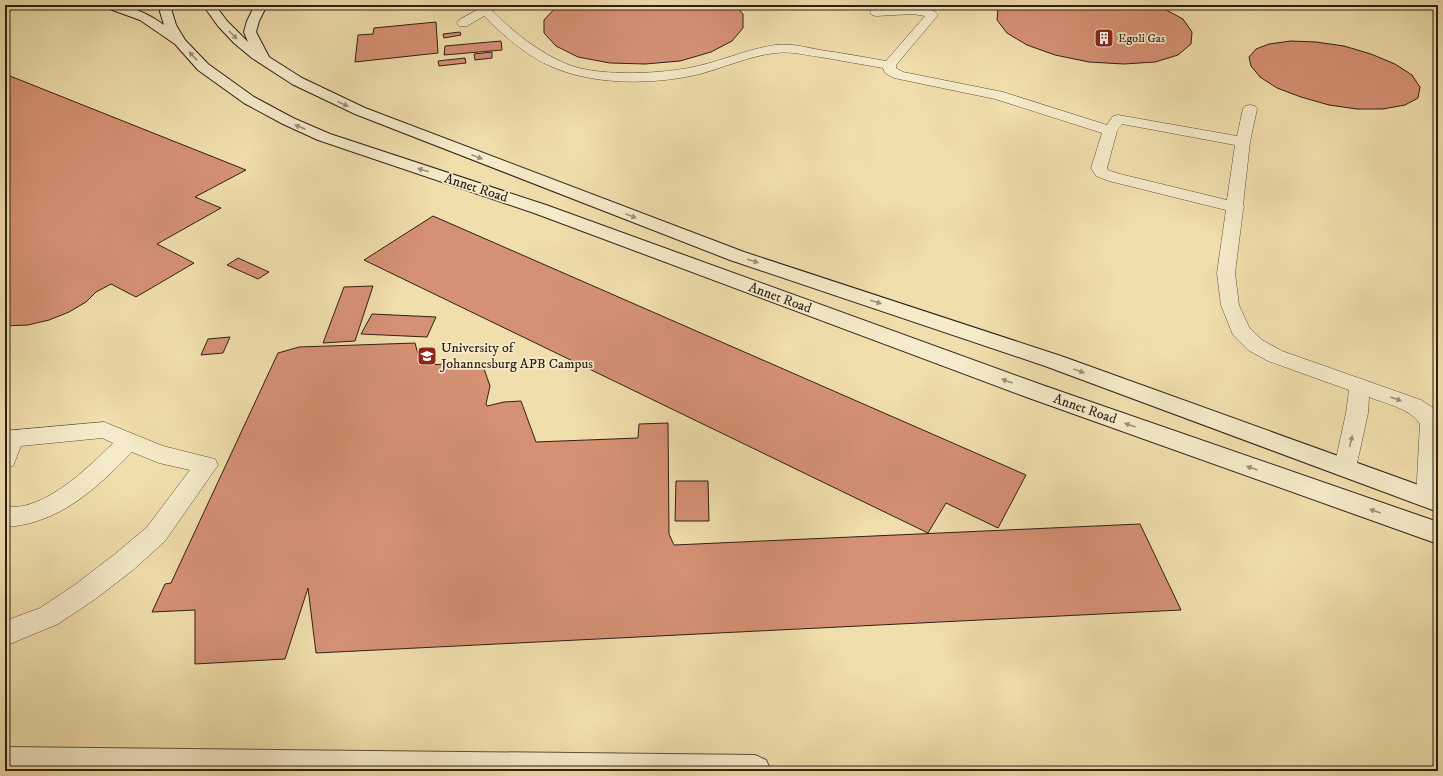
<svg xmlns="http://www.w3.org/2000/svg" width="1443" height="776" font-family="'IM FELL DW Pica',serif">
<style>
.building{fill:#d69175;stroke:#2f1f16}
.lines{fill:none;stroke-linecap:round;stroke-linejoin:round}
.service-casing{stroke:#5f4f3c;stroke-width:1}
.minor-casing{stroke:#5f4f3c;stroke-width:2}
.secondary-casing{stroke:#2f1f16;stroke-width:2}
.service{fill:#f5eac9;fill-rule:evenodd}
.minor{fill:#f5eac9;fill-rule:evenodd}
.secondary{fill:#f5eac9;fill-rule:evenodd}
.oneway{fill:#9c8f78}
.labels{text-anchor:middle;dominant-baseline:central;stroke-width:3.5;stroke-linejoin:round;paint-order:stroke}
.far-poi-label{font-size:12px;fill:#2f1f16;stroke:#f5eac9;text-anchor:start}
.street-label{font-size:14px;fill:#2f1f16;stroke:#f5eac9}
.poi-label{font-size:14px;fill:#2f1f16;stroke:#f5eac9;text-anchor:start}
</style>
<rect width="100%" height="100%" fill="#f0deac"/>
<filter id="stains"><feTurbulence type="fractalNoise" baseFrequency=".005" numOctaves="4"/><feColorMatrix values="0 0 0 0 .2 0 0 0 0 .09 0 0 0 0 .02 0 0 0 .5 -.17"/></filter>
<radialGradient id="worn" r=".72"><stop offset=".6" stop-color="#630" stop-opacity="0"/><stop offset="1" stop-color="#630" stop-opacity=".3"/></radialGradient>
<path class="building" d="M 558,5 L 735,5 L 743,14 L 743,28 L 732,41 L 711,52 L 680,61 L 645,64 L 610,63 L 578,57 L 556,46 L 544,33 L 544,20 Z
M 1001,5 L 1157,5 L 1183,19 L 1192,32 L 1191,44 L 1178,55 L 1155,62 L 1124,64 L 1089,62 L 1055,55 L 1027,45 L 1007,33 L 997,20 L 998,8 Z
M 436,22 L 438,53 L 355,62 L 358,35 L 373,34 L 374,28 Z
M 460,32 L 461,35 L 444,38 L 443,34 Z
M 501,41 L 502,50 L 444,55 L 445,46 Z
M 1291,41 L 1316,42 L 1344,46 L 1371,54 L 1395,64 L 1412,75 L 1420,87 L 1418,98 L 1405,105 L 1383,109 L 1357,109 L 1329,105 L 1301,97 L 1277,88 L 1260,77 L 1251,66 L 1249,57 L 1256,49 L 1269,44 Z
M 492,52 L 492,58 L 475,60 L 474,54 Z
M 465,58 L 466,63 L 439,66 L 438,61 Z
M 5,74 L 246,170 L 195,197 L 221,208 L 157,244 L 194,263 L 136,297 L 111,284 L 96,292 L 86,302 L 69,312 L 49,320 L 28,325 L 5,326 Z
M 433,216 L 1026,475 L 998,528 L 946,503 L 928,533 L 364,260 Z
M 238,258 L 269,272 L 258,279 L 227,265 Z
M 373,286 L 355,341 L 323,343 L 344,287 Z
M 372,314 L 436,317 L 427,337 L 361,334 Z
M 230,337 L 223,353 L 201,355 L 208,339 Z
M 415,343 L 421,365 L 482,363 L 490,386 L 486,404 L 487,406 L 504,402 L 521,401 L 536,442 L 638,438 L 639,424 L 668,423 L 669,534 L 674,545 L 1140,524 L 1181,610 L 316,653 L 308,588 L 285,659 L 195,664 L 195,610 L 152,612 L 165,584 L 171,583 L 278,353 L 299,347 Z
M 676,481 L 708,481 L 709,521 L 675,521 Z"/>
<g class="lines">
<g class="service-casing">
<path id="service" d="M 486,5 L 500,5 L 492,11 C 515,33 539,53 569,65 C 602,77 664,74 698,66 C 724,60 748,49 775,45 C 790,43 805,47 820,50 C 842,53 864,57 886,61 L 925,16 L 913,14 L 876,16 L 872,15 L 870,12 L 872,9 L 876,8 C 891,8 928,1 938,15 L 896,65 L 896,68 L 903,72 L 1003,92 L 1107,125 L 1113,116 L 1118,115 L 1237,136 L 1243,109 L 1245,106 L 1250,105 L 1255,106 L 1257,109 L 1250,142 L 1243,205 L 1244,207 L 1243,210 L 1235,273 L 1239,305 L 1249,327 L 1262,340 L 1282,351 L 1421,400 L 1433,408 L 1438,417 L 1438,502 L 1436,505 L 1428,507 L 1420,505 L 1416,498 L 1420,424 C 1410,408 1386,404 1369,397 L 1368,413 L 1356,468 L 1353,474 L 1345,477 L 1337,474 L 1334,468 L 1346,413 L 1349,390 L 1268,361 L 1248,350 L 1233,335 L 1221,305 L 1217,273 L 1226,210 L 1109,181 L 1096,176 L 1091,168 L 1102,133 L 995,99 L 894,78 L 885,73 L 883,68 C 862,64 841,61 820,57 C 805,55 791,51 775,53 C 750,56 725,67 700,74 C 654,85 592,86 548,65 C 524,54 503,35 484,16 L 467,26 L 459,26 L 457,23 L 459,20 ZM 1122,124 L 1235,145 L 1227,200 L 1120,174 L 1108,170 L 1107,168 L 1117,131 Z
M 104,422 L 163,446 L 215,459 L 218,465 L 165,541 L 133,570 L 94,600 L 58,624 L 5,646 L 5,621 L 40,608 L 76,584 L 115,554 L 147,527 L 190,470 L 159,463 L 132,452 C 96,489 59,524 5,527 L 5,507 C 11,507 18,507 23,506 C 56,499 90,466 113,443 L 102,438 L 21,446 L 13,466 L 5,469 L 5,431 Z"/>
</g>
<g class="minor-casing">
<path id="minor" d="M 5,747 L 755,755 L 766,760 L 771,771 L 5,771 Z"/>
</g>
<g class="secondary-casing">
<path id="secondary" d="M 105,5 C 129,5 144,11 164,25 L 158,5 L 170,5 L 176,25 L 185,40 L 208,64 L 254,97 L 293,118 L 330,134 L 546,205 L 1045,386 L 1438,522 L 1438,544 L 1029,398 L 534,213 L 318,140 L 283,124 L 244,103 L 198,70 L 175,44 L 140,20 L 107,8 Z
M 203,5 L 215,5 L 227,21 L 248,42 L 244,32 L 247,21 L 255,5 L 267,5 L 259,21 L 256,32 L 269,57 L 302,78 L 365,108 L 744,252 L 1061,356 L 1438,492 L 1438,512 L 1045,366 L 730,260 L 355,114 L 292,84 L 252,58 L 234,43 L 218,26 Z"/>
</g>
<use href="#service" class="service"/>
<use href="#minor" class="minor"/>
<use href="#secondary" class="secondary"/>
</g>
<defs><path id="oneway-solid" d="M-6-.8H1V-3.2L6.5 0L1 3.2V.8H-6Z"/></defs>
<g class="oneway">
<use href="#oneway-solid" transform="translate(233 35) rotate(45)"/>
<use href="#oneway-solid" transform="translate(193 56) rotate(-133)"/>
<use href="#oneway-solid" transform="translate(343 104) rotate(24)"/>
<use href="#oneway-solid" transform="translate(300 127) rotate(-157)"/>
<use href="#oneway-solid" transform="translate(477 157) rotate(21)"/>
<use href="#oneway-solid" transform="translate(423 170) rotate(-162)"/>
<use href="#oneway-solid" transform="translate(631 216) rotate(21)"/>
<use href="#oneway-solid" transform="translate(753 261) rotate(18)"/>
<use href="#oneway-solid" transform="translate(876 302) rotate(18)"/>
<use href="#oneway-solid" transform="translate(1079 371) rotate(20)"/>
<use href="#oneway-solid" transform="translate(1007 381) rotate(-160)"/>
<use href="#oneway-solid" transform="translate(1396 399) rotate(20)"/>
<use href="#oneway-solid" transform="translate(1130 425) rotate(-161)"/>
<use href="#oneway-solid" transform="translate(1351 441) rotate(-77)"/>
<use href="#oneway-solid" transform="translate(1252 468) rotate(-161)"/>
<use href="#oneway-solid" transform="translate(1375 511) rotate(-161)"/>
</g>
<defs>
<g id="building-square" transform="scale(1)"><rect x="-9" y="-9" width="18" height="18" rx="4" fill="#8f2418" stroke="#f5eac9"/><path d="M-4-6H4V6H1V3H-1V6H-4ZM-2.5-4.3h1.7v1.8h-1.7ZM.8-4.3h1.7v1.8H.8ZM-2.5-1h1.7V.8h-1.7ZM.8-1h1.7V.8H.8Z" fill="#fff"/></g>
<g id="university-square" transform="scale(1)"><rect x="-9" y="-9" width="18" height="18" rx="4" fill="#8f2418" stroke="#f5eac9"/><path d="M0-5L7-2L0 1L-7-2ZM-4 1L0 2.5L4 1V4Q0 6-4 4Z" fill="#fff"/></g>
</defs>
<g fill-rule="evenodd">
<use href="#building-square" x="1104" y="38"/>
<use href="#university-square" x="427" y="356"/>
</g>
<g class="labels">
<g class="far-poi-label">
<text x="1118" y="38">Egoli Gas</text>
</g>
<g class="street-label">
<text transform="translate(476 188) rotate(18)">Annet Road</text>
<text transform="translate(780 298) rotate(20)">Annet Road</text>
<text transform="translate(1085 409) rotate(19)">Annet Road</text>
</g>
<g class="poi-label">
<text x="441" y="348">University of<tspan x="441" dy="16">Johannesburg APB Campus</tspan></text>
</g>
</g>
<rect width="1443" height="776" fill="none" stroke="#f0deac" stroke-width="20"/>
<rect x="6" y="6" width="1431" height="764" fill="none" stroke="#2f1f16" stroke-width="2"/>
<rect x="10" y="10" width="1423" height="756" fill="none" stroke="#2f1f16"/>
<rect width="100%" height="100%" filter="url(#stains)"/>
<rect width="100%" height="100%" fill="url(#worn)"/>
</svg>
